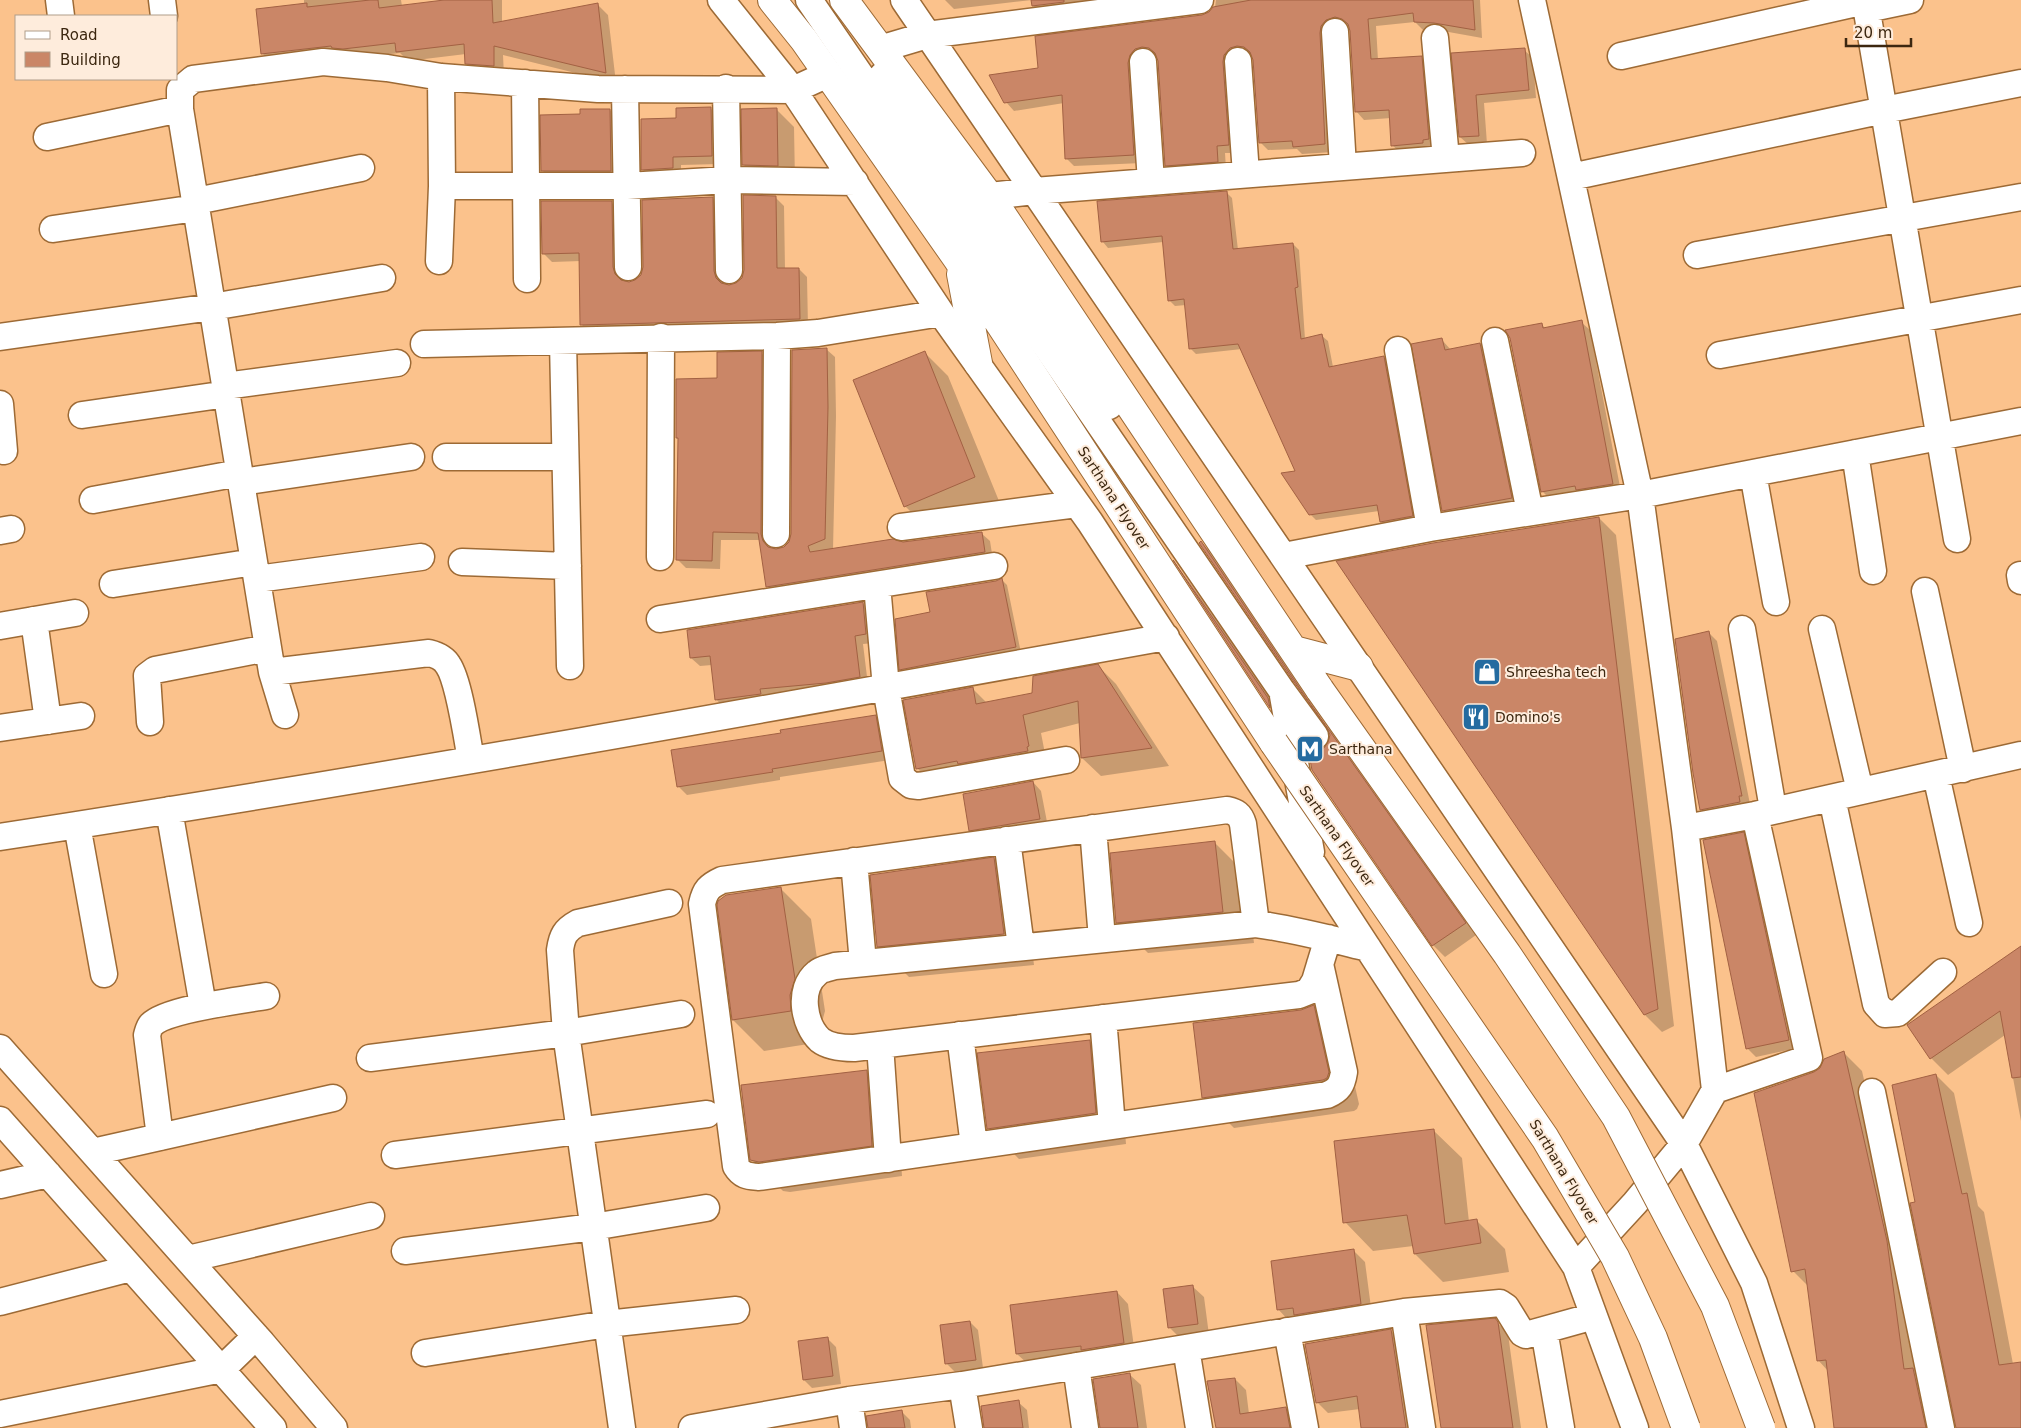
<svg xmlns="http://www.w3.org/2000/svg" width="2021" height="1428" font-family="'DejaVu Sans',sans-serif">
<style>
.shadow{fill:#0003}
.building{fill:#ca8667;stroke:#a26143}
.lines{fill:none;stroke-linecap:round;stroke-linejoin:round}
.minor-casing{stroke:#9d6a35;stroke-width:29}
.major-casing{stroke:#9d6a35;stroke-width:30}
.minor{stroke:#fff;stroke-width:26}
.major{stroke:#fff;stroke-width:28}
.major-bridge-casing{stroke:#9d6a35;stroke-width:30;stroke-linecap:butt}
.major-bridge{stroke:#fff;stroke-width:28}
.labels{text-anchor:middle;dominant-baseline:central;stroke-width:4;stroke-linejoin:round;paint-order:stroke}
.street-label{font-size:14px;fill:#3c2710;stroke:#feecdc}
.poi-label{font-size:14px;fill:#3c2710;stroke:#feecdc;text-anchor:start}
</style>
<rect width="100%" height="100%" fill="#fbc28c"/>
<path class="shadow" d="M 304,0 L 401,0 L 402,6 L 455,0 L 502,0 L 502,23 L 598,5 L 608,15 L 616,83 L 503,55 L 504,76 L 476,73 L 466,63 L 466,54 L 408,61 L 400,53 L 354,58 L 272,63 L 262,53 L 304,4 Z
M 945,0 L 1151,0 L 1041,14 L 1033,6 L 1032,0 L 954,9 Z
M 1216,0 L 1480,0 L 1482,38 L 1443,31 L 1423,30 L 1415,22 L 1376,26 L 1378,60 L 1421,57 L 1429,65 L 1437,147 L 1401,153 L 1392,145 L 1391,118 L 1364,120 L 1356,111 L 1350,26 L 1343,25 L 1333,152 L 1302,154 L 1297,149 L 1268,150 L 1260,142 L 1253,55 L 1245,54 L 1236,153 L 1225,153 L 1226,169 L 1174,173 L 1166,165 L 1158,56 L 1151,55 L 1142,163 L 1074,166 L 1066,158 L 1064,103 L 1014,111 L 1006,102 L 1040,69 L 1209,13 L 1215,7 Z
M 1524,50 L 1533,58 L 1536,98 L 1484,103 L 1487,144 L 1469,145 L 1460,137 L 1453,55 Z
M 711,109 L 719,117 L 720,164 L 681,165 L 681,176 L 651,178 L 643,170 L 678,120 Z
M 610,110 L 618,119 L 619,179 L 551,179 L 542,170 L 581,115 Z
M 777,110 L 794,127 L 795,182 L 760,182 L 744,165 Z
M 1226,192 L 1232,198 L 1238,250 L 1293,244 L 1299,250 L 1305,339 L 1322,336 L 1328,341 L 1333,367 L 1383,358 L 1389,364 L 1418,522 L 1387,528 L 1381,522 L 1379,511 L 1316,520 L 1310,514 L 1297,472 L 1242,349 L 1196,354 L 1190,348 L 1186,305 L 1175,306 L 1169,300 L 1163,242 L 1108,248 L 1103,242 Z
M 775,197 L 784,206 L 785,269 L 799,269 L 807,277 L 808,327 L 590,333 L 582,325 L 581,261 L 552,262 L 543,253 L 611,202 L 620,211 L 622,282 L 629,283 L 637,281 L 712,198 L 721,207 L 722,280 L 724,285 L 730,286 L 738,284 L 743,278 Z
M 1581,322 L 1590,330 L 1621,492 L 1551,500 L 1542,491 L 1541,324 L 1546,329 Z
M 1442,340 L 1451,350 L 1480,344 L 1488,353 L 1520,506 L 1452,519 L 1443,510 Z
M 826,349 L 835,357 L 836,416 L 833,550 L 903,543 L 981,533 L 990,541 L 993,560 L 776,595 L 767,586 L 760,540 L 721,540 L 720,569 L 686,568 L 678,560 L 679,440 L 677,438 L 719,379 L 761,353 L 770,361 L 769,543 L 770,549 L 775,550 L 784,548 L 790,543 Z
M 924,352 L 948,376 L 999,501 L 929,530 L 905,506 Z
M 1599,518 L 1616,535 L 1674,1026 L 1662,1032 L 1645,1015 Z
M 1201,542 L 1213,554 L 1318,712 L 1476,935 L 1445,957 L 1433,945 L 1316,752 L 1325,749 L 1330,743 L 1331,735 L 1328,727 L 1295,682 Z
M 1181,570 L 1279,710 L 1280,717 L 1271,708 Z
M 1002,580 L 1007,585 L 1021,653 L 906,675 L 901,669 L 997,582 Z
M 863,603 L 871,612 L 874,643 L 863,644 L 868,685 L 724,708 L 716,699 L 712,665 L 700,666 L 691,658 Z
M 1709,633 L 1717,641 L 1750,804 L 1710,818 L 1701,809 Z
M 1098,666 L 1116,684 L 1169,766 L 1101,776 L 1082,758 L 1080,723 L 1041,733 L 1047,764 L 935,786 L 917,768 L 972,688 L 987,703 L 1033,694 Z
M 875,716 L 884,725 L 890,760 L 780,777 L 780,780 L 687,795 L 678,786 L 782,734 Z
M 1033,782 L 1041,791 L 1048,827 L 978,839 L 970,830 Z
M 1743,834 L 1752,842 L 1797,1048 L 1756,1057 L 1747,1048 Z
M 1214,842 L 1245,873 L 1254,943 L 1148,953 L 1117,922 Z
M 994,859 L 1025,890 L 1034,965 L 909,977 L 878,946 Z
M 780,888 L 811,919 L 825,1011 L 821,1026 L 821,1042 L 764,1051 L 733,1020 Z
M 2021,947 L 2021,1121 L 2005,1035 L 1948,1075 L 1931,1058 Z
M 1313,1007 L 1344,1038 L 1359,1104 L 1357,1109 L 1354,1111 L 1234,1128 L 1203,1097 L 1301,1011 Z
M 1089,1041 L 1120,1072 L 1126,1144 L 1019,1159 L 988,1128 Z
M 1844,1053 L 1862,1071 L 1905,1260 L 1939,1428 L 1836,1428 L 1828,1371 L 1818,1360 L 1809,1287 L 1793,1271 L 1814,1073 Z
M 866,1071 L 897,1102 L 902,1176 L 790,1192 L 783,1191 L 752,1160 Z
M 1936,1075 L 1954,1093 L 1978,1206 L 1984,1212 L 2013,1364 L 2021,1363 L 2021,1428 L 1957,1428 L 1917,1203 Z
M 1433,1130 L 1462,1158 L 1469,1222 L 1477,1221 L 1505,1249 L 1509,1272 L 1443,1282 L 1415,1254 L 1413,1246 L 1373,1251 L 1345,1222 Z
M 1354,1251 L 1365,1262 L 1372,1315 L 1289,1321 L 1278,1309 Z
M 1192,1286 L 1204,1297 L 1209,1335 L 1181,1339 L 1170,1328 Z
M 1117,1292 L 1128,1304 L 1135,1354 L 1029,1365 L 1017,1354 L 1011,1306 Z
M 1495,1320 L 1508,1334 L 1521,1428 L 1442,1428 Z
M 970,1322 L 978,1330 L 983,1368 L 955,1372 L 947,1364 Z
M 1391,1331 L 1402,1342 L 1415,1428 L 1363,1428 L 1360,1409 L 1328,1413 L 1317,1402 Z
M 827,1338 L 836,1347 L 841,1384 L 812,1388 L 804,1380 Z
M 1129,1374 L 1141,1385 L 1147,1428 L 1101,1428 Z
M 1235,1379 L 1246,1390 L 1249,1414 L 1285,1408 L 1297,1420 L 1298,1428 L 1222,1428 L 1214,1420 L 1208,1383 Z
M 1018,1402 L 1027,1410 L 1029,1428 L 985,1428 Z
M 902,1412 L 910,1420 L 911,1428 L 868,1428 Z"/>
<path class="building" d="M 370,0 L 378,0 L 379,8 L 444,0 L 492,0 L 493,23 L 598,3 L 606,73 L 494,46 L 494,66 L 465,64 L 464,44 L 396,52 L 395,43 L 343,49 L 332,48 L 331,46 L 261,54 L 256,9 L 307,3 L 307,7 Z
M 1031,0 L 1064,0 L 1064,2 L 1032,6 Z
M 1251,0 L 1473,0 L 1475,30 L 1434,23 L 1414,22 L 1413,13 L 1368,19 L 1371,59 L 1422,56 L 1429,139 L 1423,140 L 1423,143 L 1391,146 L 1389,110 L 1355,112 L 1350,31 L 1348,24 L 1342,19 L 1335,17 L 1326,20 L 1321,26 L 1320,33 L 1325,144 L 1293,147 L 1292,141 L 1259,143 L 1253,60 L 1250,52 L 1244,47 L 1237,46 L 1230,48 L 1224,55 L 1223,62 L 1229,145 L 1217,146 L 1218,162 L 1165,166 L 1158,61 L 1155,53 L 1149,48 L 1142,47 L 1135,49 L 1130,55 L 1128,63 L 1134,155 L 1065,159 L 1062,95 L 1004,103 L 989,75 L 1038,68 L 1035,36 L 1202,15 L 1209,12 L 1213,7 Z
M 1525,48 L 1529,90 L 1476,95 L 1479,136 L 1459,137 L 1451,53 Z
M 711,107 L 712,156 L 673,157 L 673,168 L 641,170 L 641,119 L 676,118 L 676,108 Z
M 777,108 L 778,166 L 742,165 L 741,109 Z
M 580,109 L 610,109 L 611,171 L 541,171 L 540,115 L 580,114 Z
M 1227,191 L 1233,249 L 1293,243 L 1298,287 L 1295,288 L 1301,339 L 1322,334 L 1329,367 L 1384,356 L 1413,516 L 1380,522 L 1377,505 L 1309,515 L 1281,473 L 1295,471 L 1238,344 L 1189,349 L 1184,299 L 1168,301 L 1162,236 L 1101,242 L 1097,201 Z
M 743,195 L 776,196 L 777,268 L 799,268 L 800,319 L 580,325 L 579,253 L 542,254 L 541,201 L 612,201 L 613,267 L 615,274 L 621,280 L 629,282 L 635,280 L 641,275 L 643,267 L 642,200 L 713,197 L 714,271 L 716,278 L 721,283 L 729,285 L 736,283 L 742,278 L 744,270 Z
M 1582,320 L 1613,484 L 1576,490 L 1575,486 L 1541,492 L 1510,338 L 1505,330 L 1542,323 L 1543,328 Z
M 1442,338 L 1445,350 L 1480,343 L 1512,498 L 1442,511 L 1411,344 Z
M 827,348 L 828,407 L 825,539 L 808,546 L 810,552 L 893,539 L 903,542 L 982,532 L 985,552 L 766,587 L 758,533 L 713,532 L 712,561 L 676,560 L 678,438 L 676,438 L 676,379 L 717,378 L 717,352 L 762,351 L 761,534 L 763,541 L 768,547 L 776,549 L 784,547 L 789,542 L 791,534 L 792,350 Z
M 925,351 L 975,477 L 904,507 L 853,380 Z
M 1599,517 L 1658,1009 L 1644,1015 L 1336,561 L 1433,543 Z
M 1201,541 L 1307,699 L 1466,923 L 1432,946 L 1312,770 L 1308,749 L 1316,751 L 1324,748 L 1328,742 L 1330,735 L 1327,728 L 1294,682 L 1199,543 Z
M 1173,560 L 1268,698 L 1270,708 Z
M 1002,578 L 1016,647 L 899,670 L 895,619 L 930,612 L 926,592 L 996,581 Z
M 863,602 L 866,634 L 855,636 L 860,677 L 826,683 L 760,689 L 761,694 L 715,700 L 710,656 L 690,658 L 687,630 Z
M 1709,631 L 1742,796 L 1739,796 L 1740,802 L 1700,810 L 1693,773 L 1675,639 Z
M 1098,664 L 1152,748 L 1081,758 L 1078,701 L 1023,715 L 1029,746 L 1027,747 L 1028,751 L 958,764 L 957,761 L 916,769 L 903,700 L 973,687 L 976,704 L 1032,693 L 1033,676 Z
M 876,715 L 882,751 L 772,769 L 773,772 L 677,787 L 671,750 L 781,733 L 780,730 Z
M 1033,781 L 1040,819 L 969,831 L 963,794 Z
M 1744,832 L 1789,1040 L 1746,1049 L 1703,840 Z
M 1215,841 L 1223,912 L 1116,923 L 1110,853 Z
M 994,857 L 1004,934 L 877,947 L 870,875 Z
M 781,887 L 795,979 L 790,995 L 791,1011 L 732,1020 L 717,905 L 718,901 L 726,895 Z
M 2021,946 L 2021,1077 L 2012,1078 L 2000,1011 L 1930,1059 L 1907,1025 Z
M 1314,1005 L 1329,1072 L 1327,1078 L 1323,1080 L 1202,1098 L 1193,1023 L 1301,1010 Z
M 1090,1040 L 1096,1113 L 987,1129 L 977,1053 Z
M 1844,1051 L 1887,1241 L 1904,1369 L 1913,1368 L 1926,1428 L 1834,1428 L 1826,1360 L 1817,1361 L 1805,1269 L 1791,1272 L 1754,1093 L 1814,1072 L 1820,1068 L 1824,1059 Z
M 867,1070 L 872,1146 L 759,1162 L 750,1160 L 741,1085 Z
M 1936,1074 L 1962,1194 L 1967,1193 L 1999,1365 L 2021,1362 L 2021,1428 L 1956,1428 L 1910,1203 L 1915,1202 L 1892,1085 Z
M 1434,1129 L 1445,1224 L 1477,1219 L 1481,1243 L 1414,1254 L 1407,1215 L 1343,1223 L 1334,1141 Z
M 1354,1249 L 1361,1304 L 1294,1315 L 1293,1308 L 1277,1310 L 1271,1261 Z
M 1193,1285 L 1198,1324 L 1168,1328 L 1163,1289 Z
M 1117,1291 L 1124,1343 L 1081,1350 L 1081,1346 L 1016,1354 L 1010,1305 Z
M 1495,1318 L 1498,1322 L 1513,1428 L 1441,1428 L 1426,1325 Z
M 970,1321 L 976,1360 L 945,1364 L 940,1325 Z
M 1391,1329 L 1406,1428 L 1361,1428 L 1357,1396 L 1316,1403 L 1305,1344 Z
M 828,1337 L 833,1376 L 803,1380 L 798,1341 Z
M 1130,1373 L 1138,1428 L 1100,1428 L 1093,1379 Z
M 1235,1378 L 1240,1414 L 1286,1407 L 1290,1428 L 1216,1428 L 1207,1381 Z
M 1019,1400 L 1023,1428 L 984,1428 L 981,1406 Z
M 902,1410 L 905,1428 L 868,1428 L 866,1416 Z"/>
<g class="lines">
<g class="minor-casing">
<path id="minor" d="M 59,0 L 61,16
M 162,0 L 164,16
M 721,0 L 793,90 L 941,313 L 1090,522 L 1576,1267 L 1635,1428
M 809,0 L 1282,691 L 1315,736
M 904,0 L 1684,1144 L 1754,1283 L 1801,1428
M 1532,0 L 1640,495 L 1685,828 L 1715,1090 L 1684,1144 L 1635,1203 L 1576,1267
M 1865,0 L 1957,539
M 1867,9 L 1910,0
M 1335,32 L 1343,167
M 1435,38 L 1446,159
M 880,49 L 927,35 L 1200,0
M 1621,56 L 1865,1
M 1238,61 L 1246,174
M 1143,62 L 1151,182
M 883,75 L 1109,406
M 525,83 L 527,279
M 726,88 L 729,270
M 625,89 L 628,267
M 47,137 L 180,109
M 1571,177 L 1884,110 L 2021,83
M 442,186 L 627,186 L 728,180 L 855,182
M 990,196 L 1034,191 L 1522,153
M 196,201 L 361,168
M 53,229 L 196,208
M 1697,255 L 2021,197
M 439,261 L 442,186 L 441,77
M 0,337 L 212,307 L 382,278
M 563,341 L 570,666
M 1495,341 L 1530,512
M 424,344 L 777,336 L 818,333 L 941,313
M 1398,350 L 1430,528
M 1720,355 L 2021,300
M 225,386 L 397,363
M 0,404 L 4,451
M 82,415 L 227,394
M 1855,453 L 1873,571
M 446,457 L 565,457
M 1753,473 L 1776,602
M 241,482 L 411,457
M 93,500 L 239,473
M 901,527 L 1077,504
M 0,531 L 11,529
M 776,534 L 777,336
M 1284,556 L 1430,528 L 1640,495 L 2021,421
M 660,557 L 661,337
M 462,562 L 568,566
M 2020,575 L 2021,581
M 257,579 L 421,557
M 113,584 L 254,562
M 877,585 L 886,688 L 902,778 L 911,785 L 919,786 L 1066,760
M 1925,591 L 1963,769
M 660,619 L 994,566
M 34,620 L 48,721
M 0,626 L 75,613
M 1742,629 L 1773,809
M 1822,629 L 1860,791
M 272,672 L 429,653 C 437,655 444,658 448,665 C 459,681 467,738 471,760
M 1283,696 L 1311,852
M 285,715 L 272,672 L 180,109 L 180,90 L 193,79 L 323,62 L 387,68 L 441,77 L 598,89 L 793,90 L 828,74
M 150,722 L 147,676 L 155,670 L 268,648
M 0,728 L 81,716
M 1936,775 L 1969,923
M 1832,798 L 1876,1004 L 1885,1014 L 1898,1013 L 1943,972
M 169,810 L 203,1006
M 77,825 L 104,974
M 1093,828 L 1102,939
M 1685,828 L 1755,815 L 2021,755
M 0,837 C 390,777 778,707 1166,637
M 1007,840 L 1021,947
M 854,861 L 863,963
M 1256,924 L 1243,824 C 1240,814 1236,812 1227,810 L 722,880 C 709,886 705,890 702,904 L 736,1166 C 742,1176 748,1176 759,1177 L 1327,1095 C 1339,1090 1342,1085 1344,1072 L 1320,964
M 1328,938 L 1315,981 L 1309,991 L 1299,995 L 854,1048 C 843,1048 829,1047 820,1040 C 804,1025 797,989 817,973 C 821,969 829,968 835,966 L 1256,924 C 1294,929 1331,939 1368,948
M 1103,1018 L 1112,1126
M 960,1035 L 974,1146
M 880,1045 L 888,1159
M 0,1048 L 262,1343 L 334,1428
M 370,1058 L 566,1033 L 681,1014
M 1715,1090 L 1809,1058 L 1755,815
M 1872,1092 L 1941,1428
M 0,1120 L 273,1428
M 160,1137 L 147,1035 C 148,1032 149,1027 151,1025 C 166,1009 243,1000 266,996
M 93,1152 L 333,1098
M 395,1155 L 707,1114
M 0,1185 L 48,1174
M 405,1251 L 593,1227 L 706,1208
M 188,1259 L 371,1216
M 0,1302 L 131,1268
M 1404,1312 L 1422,1428
M 1544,1330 L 1561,1428
M 1287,1331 L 1305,1428
M 1186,1348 L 1199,1428
M 425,1353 L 607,1324 L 736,1310
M 1076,1366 L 1085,1428
M 962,1385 L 969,1428
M 849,1400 L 853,1428
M 0,1414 L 222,1369 L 256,1336
M 622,1428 L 566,1033 L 560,950 C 562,936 565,930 578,923 L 669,903
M 692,1428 L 849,1400 L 962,1385 L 1404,1312 L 1500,1303 L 1506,1307 L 1522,1333 L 1526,1335 L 1594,1316"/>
</g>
<g class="major-casing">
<path id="major" d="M 772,0 L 804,40 L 958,260 L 1274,743
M 844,0 L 995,204 L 1320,690
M 961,274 L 978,363
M 1294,650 L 1359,667"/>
</g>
<use href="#minor" class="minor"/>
<use href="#major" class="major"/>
<g class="major-bridge-casing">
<path id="major-bridge" d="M 1320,690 L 1507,954 L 1616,1117 L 1715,1306 L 1761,1428
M 1274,743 L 1545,1138 L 1615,1257 L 1653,1338 L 1686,1428"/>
</g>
<use href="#major-bridge" class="major-bridge"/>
</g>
<defs>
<g id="shop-square" transform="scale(1.4375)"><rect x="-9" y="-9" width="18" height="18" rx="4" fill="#246ba0" stroke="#feecdc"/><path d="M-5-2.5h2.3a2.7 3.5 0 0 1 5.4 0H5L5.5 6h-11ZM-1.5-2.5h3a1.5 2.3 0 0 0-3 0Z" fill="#fff"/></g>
<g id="restaurant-square" transform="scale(1.4375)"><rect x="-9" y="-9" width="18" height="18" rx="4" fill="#246ba0" stroke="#feecdc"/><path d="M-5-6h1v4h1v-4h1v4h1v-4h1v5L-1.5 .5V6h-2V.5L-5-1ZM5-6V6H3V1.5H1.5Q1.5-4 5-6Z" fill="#fff"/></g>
<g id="metro-square" transform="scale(1.4375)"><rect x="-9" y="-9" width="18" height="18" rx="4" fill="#246ba0" stroke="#feecdc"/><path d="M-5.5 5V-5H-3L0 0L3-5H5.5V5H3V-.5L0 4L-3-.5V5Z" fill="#fff"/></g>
</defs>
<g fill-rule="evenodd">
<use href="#shop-square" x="1487" y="672"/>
<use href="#restaurant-square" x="1476" y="717"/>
<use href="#metro-square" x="1310" y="749"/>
</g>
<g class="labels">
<g class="street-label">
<text transform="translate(1114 498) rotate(57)">Sarthana Flyover</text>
<text transform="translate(1337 836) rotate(55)">Sarthana Flyover</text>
<text transform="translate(1564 1172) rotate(59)">Sarthana Flyover</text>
</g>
<g class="poi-label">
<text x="1506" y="672">Shreesha tech</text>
<text x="1495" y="717">Domino's</text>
<text x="1329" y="749">Sarthana</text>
</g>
</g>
<rect x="15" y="15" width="162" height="65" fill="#feecdc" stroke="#b09d8a"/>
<rect x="25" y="31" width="25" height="8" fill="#ffffff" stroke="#b09d8a"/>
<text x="60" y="40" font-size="15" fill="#3c2710">Road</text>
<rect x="25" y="52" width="25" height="15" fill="#ca8667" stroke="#b09d8a"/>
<text x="60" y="65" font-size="15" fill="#3c2710">Building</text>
<path d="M1846 38v8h65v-8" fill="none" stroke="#3c2710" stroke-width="2.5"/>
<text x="1854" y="38" font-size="15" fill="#3c2710" stroke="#feecdc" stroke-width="4" paint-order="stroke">20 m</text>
</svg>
